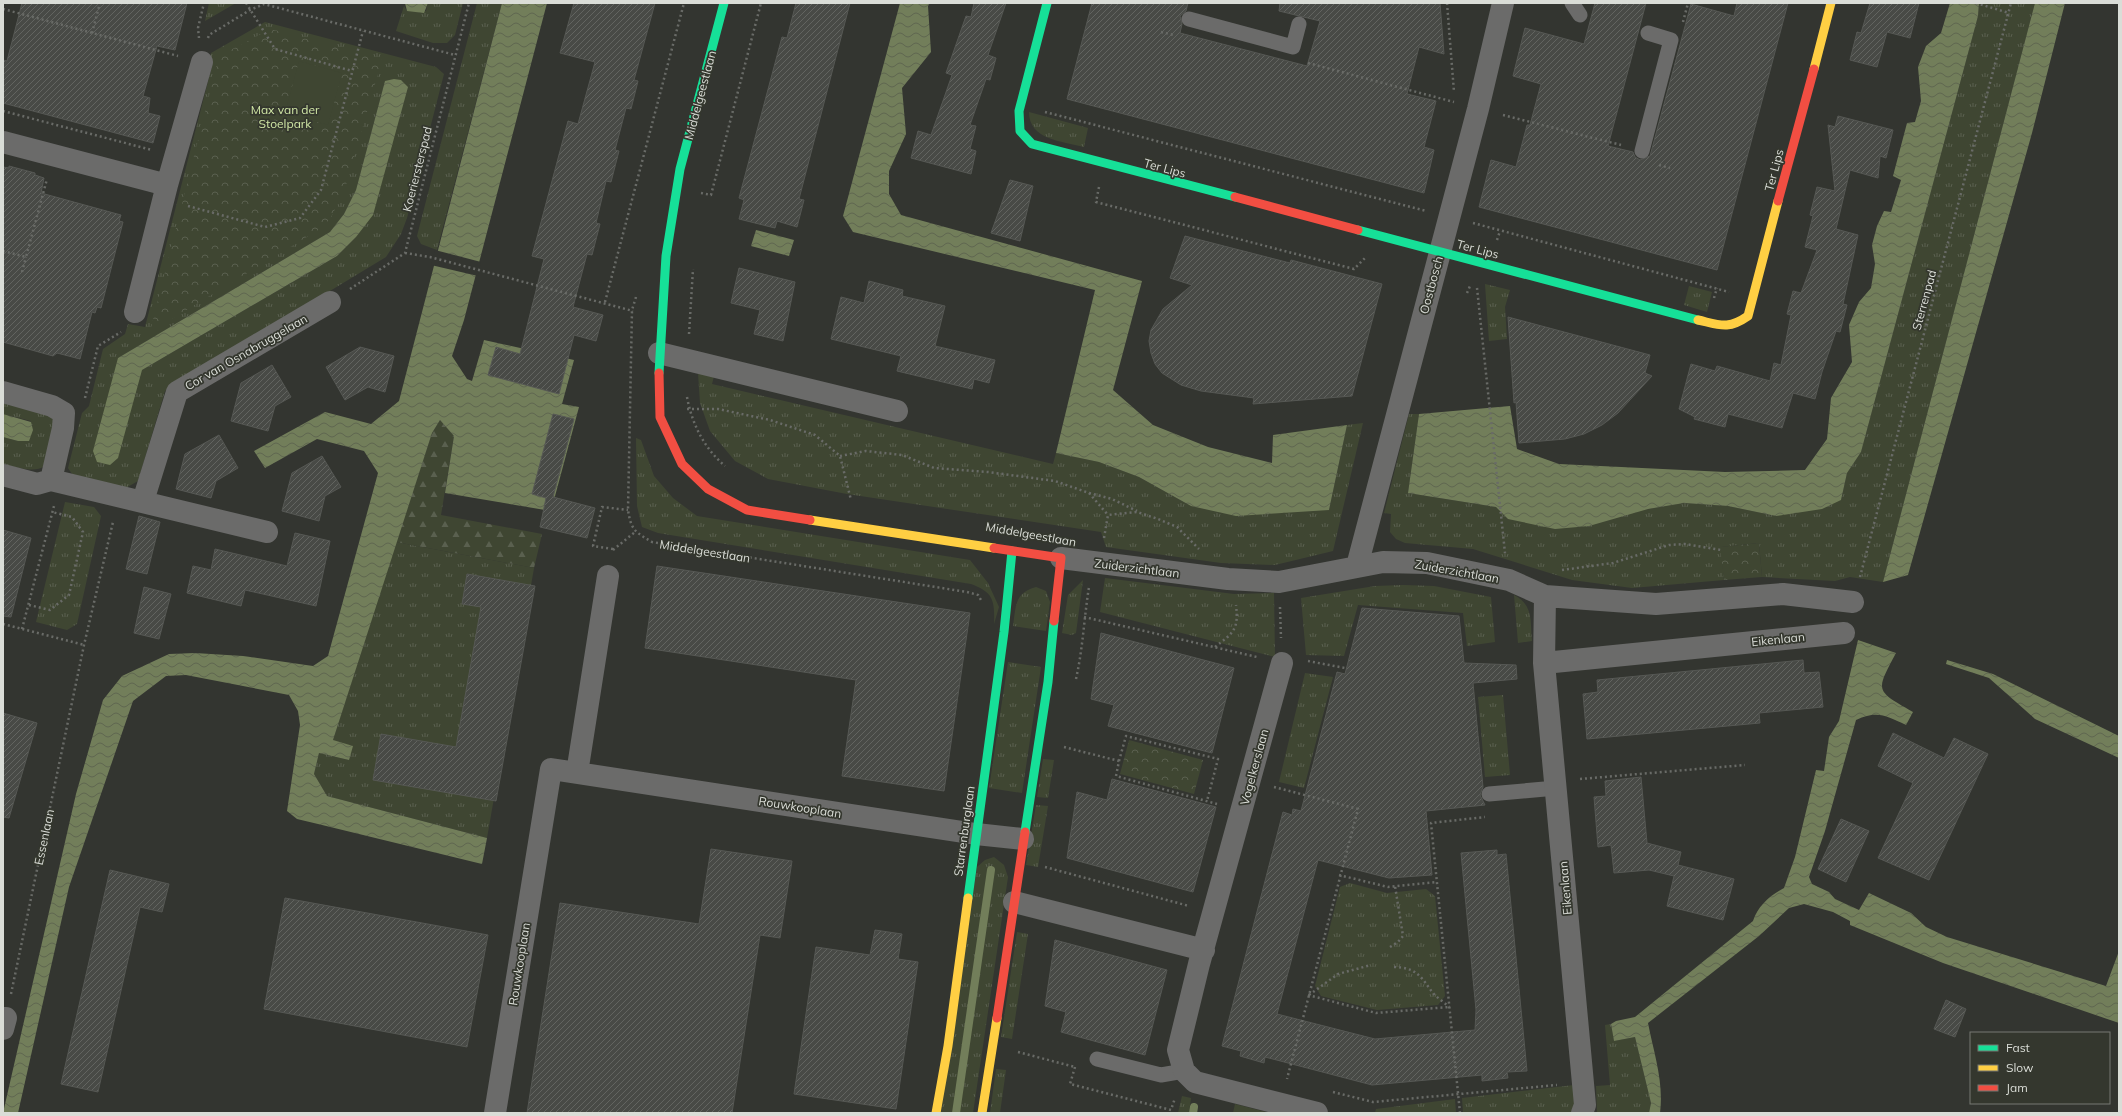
<svg xmlns="http://www.w3.org/2000/svg" width="2122" height="1116" font-family="Mulish,sans-serif">
<style>
.grass{fill:url(#grass-tufts);fill-rule:evenodd}
.forest{fill:url(#forest-firs)}
.park{fill:url(#park-crowns)}
.garden{fill:#3f4632}
.water{fill:url(#water-waves)}
.pier{fill:#333530}
.lines{fill:none;stroke-linecap:round;stroke-linejoin:round}
.stream{stroke:#727e5a;stroke-width:8}
.building{fill:url(#building-hatch);stroke:#565854}
.path{stroke:#696b67;stroke-width:2.5;stroke-dasharray:2 3;stroke-linecap:butt}
.lane{stroke:#6b6b6a;stroke-width:15}
.street{stroke:#6b6b6a;stroke-width:22}
.fast{stroke:#16e098;stroke-width:9}
.slow{stroke:#ffcf43;stroke-width:9}
.jam{stroke:#f24e42;stroke-width:9}
.labels{text-anchor:middle;dominant-baseline:central;stroke-width:3.5;stroke-linejoin:round;paint-order:stroke}
.street-label{font-size:12px;fill:#daddd7;stroke:#34372e}
.park-label{font-size:12px;fill:#d0e6a5;stroke:#34372e}
</style>
<defs>
<pattern id="grass-tufts" width="24" height="20" patternUnits="userSpaceOnUse"><rect width="24" height="20" fill="#3f4632"/><path d="M3 7l-1-3M5 7V3M7 7l1-3M15 17l-1-3M17 17v-4M19 17l1-3" fill="none" stroke="#5a604f"/></pattern>
<pattern id="forest-firs" width="22" height="20" patternUnits="userSpaceOnUse"><rect width="22" height="20" fill="#3f4632"/><path d="M5 1l3.5 6h-7zM16 11l3.5 6h-7z" fill="#5a604f"/></pattern>
<pattern id="park-crowns" width="20" height="18" patternUnits="userSpaceOnUse"><rect width="20" height="18" fill="#3f4632"/><path d="M2 6a3 3 0 1 1 6 0M12 15a3 3 0 1 1 6 0" fill="none" stroke="#5a604f"/></pattern>
<pattern id="water-waves" width="16" height="10" patternUnits="userSpaceOnUse"><rect width="16" height="10" fill="#727e5a"/><path d="M0 5q4-4 8 0t8 0" fill="none" stroke="#5e6650"/></pattern>
<pattern id="building-hatch" width="6" height="6" patternUnits="userSpaceOnUse"><rect width="6" height="6" fill="#484a46"/><path d="M-1 1l2-2M0 6l6-6M5 7l2-2" fill="none" stroke="#626460"/></pattern>
</defs>
<rect width="100%" height="100%" fill="#333530"/>
<path class="grass" d="M 209,3 L 236,3 L 205,21 Z
M 428,3 L 463,3 L 455,35 L 447,43 L 433,43 L 396,31 L 404,6 L 407,11 L 426,11 Z
M 477,3 L 502,3 L 437,250 L 421,244 L 417,236 Z
M 1979,3 L 2035,3 L 1883,582 L 1850,577 L 1835,581 L 1762,577 L 1759,543 L 1721,547 L 1724,580 L 1632,588 L 1572,580 L 1473,549 L 1405,543 L 1396,539 L 1390,532 L 1391,514 L 1384,513 L 1409,414 L 1419,414 L 1408,493 L 1496,507 L 1508,519 L 1648,509 L 1684,503 L 1728,506 L 1776,516 L 1841,500 L 1847,473 L 1861,452 L 1978,16 Z
M 265,22 L 436,67 L 444,74 L 407,218 L 401,234 L 386,257 L 165,391 L 138,481 L 124,489 L 74,477 L 68,468 L 82,413 L 89,406 L 103,349 L 125,334 L 128,324 L 145,327 L 212,66 L 209,60 L 211,53 ZM 385,81 L 356,237 L 337,256 L 142,370 L 118,358 L 330,232 L 344,214 L 356,190 Z
M 1029,112 L 1088,128 L 1084,147 C 1062,141 1029,140 1029,112 Z
M 1485,284 L 1510,290 L 1505,307 L 1507,339 L 1489,341 Z
M 1689,286 L 1712,292 L 1707,312 L 1684,305 Z
M 698,373 L 714,376 L 712,384 L 1053,464 L 1056,453 L 1099,462 L 1139,477 L 1191,506 L 1329,510 L 1347,425 L 1363,423 L 1333,551 L 1275,565 L 1221,563 L 1106,547 L 1101,532 L 847,494 L 768,479 L 735,461 L 710,431 L 700,403 Z
M 3,399 L 46,410 L 56,422 C 47,466 54,478 3,464 L 3,437 L 18,441 L 31,421 L 3,414 Z
M 636,438 L 641,440 L 654,476 L 673,498 L 697,516 L 970,560 L 988,583 L 999,607 L 994,624 C 995,600 993,592 971,584 L 658,533 L 642,527 L 637,506 Z
M 65,502 L 94,507 L 101,516 L 77,624 L 67,630 L 36,622 Z
M 396,542 L 534,568 L 487,838 L 327,796 L 314,774 L 319,753 L 349,760 L 333,740 Z
M 1105,578 L 1234,594 L 1274,593 L 1275,657 L 1100,612 Z
M 1083,580 L 1076,633 L 1072,635 L 1062,633 L 1068,595 Z
M 1403,585 L 1434,586 L 1491,597 L 1495,642 L 1467,646 L 1463,613 L 1358,605 L 1344,656 L 1306,655 L 1301,598 L 1375,586 Z
M 1036,587 L 1046,591 L 1050,602 L 1046,631 L 1013,626 C 1016,607 1014,593 1036,587 Z
M 1514,595 C 1534,605 1530,622 1532,641 L 1518,643 Z
M 1008,662 L 1041,667 L 1022,793 L 989,788 Z
M 1305,673 L 1333,677 L 1304,788 L 1279,782 Z
M 1503,695 L 1510,775 L 1485,777 L 1478,697 Z
M 1043,759 L 1054,760 L 1048,798 L 1037,797 Z
M 1036,805 L 1048,806 L 1038,867 L 1026,865 Z
M 994,857 L 1004,865 L 1008,877 L 973,1113 L 940,1113 L 977,867 L 985,860 Z
M 1350,883 L 1387,893 L 1426,889 L 1435,896 L 1445,996 L 1438,1005 L 1377,1010 L 1321,996 L 1315,986 L 1340,887 Z
M 1017,932 L 1028,934 L 1012,1039 L 1001,1037 Z
M 1611,1024 L 1614,1041 L 1635,1037 L 1651,1103 L 1649,1113 L 1597,1113 L 1596,1086 L 1610,1085 L 1605,1025 Z
M 996,1069 L 1006,1070 L 1000,1113 L 990,1113 Z
M 1574,1085 L 1575,1113 L 1463,1112 L 1462,1098 Z
M 1182,1096 L 1191,1098 L 1189,1113 L 1178,1113 Z
M 1455,1099 L 1456,1113 L 1375,1113 L 1376,1109 Z
M 1235,1104 L 1270,1113 L 1233,1113 Z"/>
<path class="forest" d="M 440,420 L 454,436 L 441,515 L 542,534 L 534,568 L 396,542 L 432,433 Z"/>
<path class="park" d="M 271,29 L 382,60 L 344,192 L 330,219 L 320,229 L 150,332 L 219,56 Z
M 1759,543 L 1762,577 L 1724,580 L 1720,547 Z
M 1129,740 L 1203,760 L 1194,794 L 1120,774 Z"/>
<path class="garden" d="M 299,61 L 342,73 L 328,125 L 285,113 Z"/>
<path class="water" d="M 405,3 L 428,3 L 424,13 L 407,11 Z
M 502,3 L 547,3 L 464,320 L 452,356 L 467,379 L 472,381 L 484,340 L 574,360 L 562,404 L 579,407 L 551,511 L 445,493 L 454,436 L 440,420 L 432,433 L 333,740 L 353,746 L 349,760 L 319,753 L 314,774 L 327,796 L 487,838 L 482,864 L 318,824 L 297,819 L 287,811 L 300,725 L 298,711 L 289,695 L 186,675 L 166,676 L 133,701 L 69,887 L 18,1113 L 3,1113 L 76,794 L 103,700 L 122,676 L 169,654 L 195,653 L 243,656 L 313,666 L 328,656 L 378,473 L 364,451 L 317,439 L 265,468 L 254,451 L 325,412 L 371,424 L 399,401 Z
M 900,3 L 930,3 L 928,6 L 931,52 L 902,88 L 906,134 L 889,171 L 889,194 L 901,215 L 1142,281 L 1113,390 L 1153,425 L 1208,447 L 1272,463 L 1273,435 L 1347,425 L 1329,510 L 1236,516 L 1191,506 L 1139,477 L 1099,462 L 1056,453 L 1095,290 L 853,232 L 843,216 Z
M 1950,3 L 1979,3 L 1978,16 L 1861,452 L 1847,473 L 1841,500 L 1822,509 L 1776,516 L 1728,506 L 1684,503 L 1648,509 L 1589,526 L 1555,529 L 1508,519 L 1496,507 L 1408,493 L 1419,414 L 1510,406 L 1517,449 L 1559,464 L 1725,472 L 1805,470 L 1827,439 L 1831,398 L 1852,362 L 1849,325 L 1859,302 L 1871,288 L 1875,264 L 1872,245 L 1877,226 L 1884,211 L 1891,212 L 1901,180 L 1893,176 L 1907,123 L 1915,122 L 1921,101 L 1918,67 L 1926,46 L 1941,33 Z
M 2035,3 L 2065,3 L 2032,133 L 1908,575 L 1883,582 Z
M 394,79 L 401,80 L 408,87 L 373,215 L 356,237 L 337,256 L 142,370 L 118,458 L 110,465 L 97,462 L 93,451 L 118,358 L 330,232 L 344,214 L 356,190 L 385,81 Z
M 756,230 L 794,240 L 789,256 L 751,246 Z
M 3,414 L 31,422 L 33,430 L 29,441 L 18,441 L 3,437 Z
M 1858,640 L 1896,653 C 1876,691 1874,690 1913,712 L 1906,725 C 1886,716 1878,710 1856,720 L 1825,831 L 1809,877 L 1812,884 L 1829,892 L 1835,899 L 1859,910 L 1869,893 L 1911,913 L 1926,927 L 1947,937 L 2106,986 L 2119,951 L 2119,1023 L 1943,963 L 1850,925 L 1850,921 L 1833,912 L 1804,904 L 1789,908 L 1759,936 L 1648,1023 C 1654,1054 1664,1082 1660,1113 L 1649,1113 L 1651,1103 L 1635,1037 L 1614,1041 L 1611,1024 L 1616,1021 L 1635,1017 L 1753,921 C 1758,906 1769,896 1784,888 L 1795,857 L 1816,770 L 1824,771 L 1829,737 L 1839,721 Z
M 1947,660 L 1993,674 L 2119,736 L 2119,758 L 2035,719 L 1989,678 L 1946,664 Z"/>
<path class="pier" d="M 435,250 L 481,262 L 478,276 L 431,265 Z"/>
<g class="lines">
<path class="stream" d="M 956,1113 L 991,870
M 1193,1113 L 1194,1107"/>
</g>
<path class="building" d="M 22,3 L 187,3 L 175,50 L 157,46 L 143,96 L 150,98 L 148,113 L 160,116 L 153,143 L 3,103 L 3,60 L 7,61 Z
M 574,3 L 655,3 L 634,80 L 638,81 L 631,109 L 626,108 L 615,150 L 619,151 L 611,182 L 606,181 L 596,223 L 600,224 L 592,255 L 587,254 L 573,307 L 603,315 L 596,341 L 574,335 L 559,394 L 488,375 L 496,347 L 520,354 L 544,259 L 532,256 L 568,121 L 578,124 L 595,62 L 560,53 Z
M 796,3 L 850,3 L 799,199 L 804,200 L 797,227 L 777,221 L 775,228 L 739,219 L 744,200 L 739,198 L 782,37 L 787,38 Z
M 974,3 L 1006,3 L 988,55 L 996,58 L 990,80 L 986,79 L 970,125 L 976,126 L 970,149 L 976,151 L 971,174 L 911,158 L 918,131 L 931,135 L 952,75 L 946,73 L 966,16 L 971,17 Z
M 1092,3 L 1188,3 L 1186,11 L 1180,16 L 1182,24 L 1180,33 L 1307,66 L 1320,21 L 1279,11 L 1280,3 L 1440,3 L 1444,54 L 1419,47 L 1407,94 L 1436,101 L 1424,147 L 1434,150 L 1424,193 L 1067,99 Z
M 1595,3 L 1646,3 L 1608,146 L 1633,152 L 1635,157 L 1640,160 L 1650,156 L 1691,4 L 1734,16 L 1737,3 L 1788,3 L 1717,270 L 1479,207 L 1491,160 L 1516,167 L 1527,125 L 1530,125 L 1541,84 L 1513,76 L 1525,28 L 1584,44 Z
M 1870,3 L 1919,3 L 1910,38 L 1887,32 L 1877,67 L 1850,60 L 1857,32 L 1861,33 Z
M 1838,116 L 1893,130 L 1886,158 L 1880,156 L 1878,178 L 1850,170 L 1836,229 L 1858,235 L 1843,304 L 1847,305 L 1840,332 L 1836,331 L 1822,372 L 1815,399 L 1793,393 L 1782,428 L 1728,414 L 1725,427 L 1694,419 L 1695,417 L 1679,409 L 1691,364 L 1715,371 L 1717,366 L 1770,381 L 1774,363 L 1781,365 L 1791,315 L 1787,314 L 1793,291 L 1801,293 L 1817,250 L 1805,247 L 1813,216 L 1810,215 L 1817,187 L 1835,191 L 1828,125 L 1835,127 Z
M 9,166 L 35,173 L 35,175 L 44,178 L 41,193 L 121,215 L 119,221 L 123,222 L 101,308 L 97,307 L 95,313 L 92,312 L 80,359 L 57,353 L 53,356 L 3,342 L 3,167 L 9,168 Z
M 1010,180 L 1033,186 L 1020,241 L 991,233 Z
M 1185,236 L 1290,263 L 1291,260 L 1382,284 L 1352,396 L 1253,404 L 1254,398 L 1201,391 L 1181,385 L 1162,373 L 1155,364 L 1151,353 L 1149,341 L 1151,330 L 1163,309 L 1192,285 L 1170,278 Z
M 739,268 L 795,282 L 783,341 L 754,334 L 760,310 L 731,303 Z
M 869,281 L 903,290 L 902,296 L 945,306 L 935,346 L 995,360 L 989,383 L 974,379 L 972,389 L 897,371 L 901,356 L 831,339 L 841,297 L 864,303 Z
M 1508,317 L 1650,355 L 1645,373 L 1652,376 L 1618,413 L 1602,425 L 1584,434 L 1565,439 L 1519,443 L 1516,402 L 1514,403 Z
M 360,347 L 394,356 L 385,392 L 368,387 L 345,400 L 326,367 Z
M 272,365 L 291,397 L 275,406 L 268,431 L 231,421 L 241,383 Z
M 553,414 L 574,419 L 553,497 L 595,508 L 587,538 L 540,527 L 546,498 L 532,494 Z
M 219,435 L 238,468 L 216,481 L 211,498 L 176,489 L 185,454 Z
M 322,456 L 341,487 L 325,496 L 319,521 L 282,511 L 292,473 Z
M 139,516 L 160,522 L 147,574 L 126,569 Z
M 3,530 L 31,538 L 11,617 L 3,616 Z
M 295,533 L 330,541 L 316,606 L 245,590 L 241,606 L 187,593 L 193,566 L 211,570 L 215,549 L 287,566 Z
M 657,566 L 970,613 L 944,791 L 842,776 L 856,680 L 645,648 Z
M 467,574 L 535,586 L 496,801 L 373,780 L 381,734 L 456,747 L 481,607 L 462,604 Z
M 144,587 L 171,594 L 159,639 L 134,633 Z
M 1362,608 L 1459,616 L 1464,663 L 1516,665 L 1517,679 L 1473,683 L 1483,787 L 1480,795 L 1485,805 L 1426,811 L 1432,875 L 1389,878 L 1318,860 L 1277,1014 L 1375,1039 L 1475,1030 L 1476,1010 L 1461,853 L 1497,850 L 1497,855 L 1506,854 L 1527,1071 L 1507,1072 L 1508,1078 L 1482,1081 L 1482,1075 L 1372,1085 L 1265,1057 L 1264,1063 L 1240,1056 L 1241,1051 L 1222,1046 L 1283,812 L 1292,815 L 1293,809 L 1301,811 L 1337,672 L 1345,674 Z
M 1101,633 L 1234,668 L 1212,753 L 1108,726 L 1114,705 L 1091,699 Z
M 1803,660 L 1804,673 L 1819,672 L 1823,707 L 1759,713 L 1760,723 L 1587,739 L 1583,694 L 1598,692 L 1597,680 Z
M 3,713 L 37,723 L 9,818 L 3,817 Z
M 1893,733 L 1944,758 L 1954,738 L 1988,754 L 1929,880 L 1878,858 L 1913,783 L 1878,766 Z
M 1641,777 L 1647,843 L 1681,852 L 1678,865 L 1734,879 L 1723,920 L 1667,906 L 1674,876 L 1649,870 L 1614,873 L 1611,845 L 1598,847 L 1594,797 L 1606,796 L 1605,781 Z
M 1112,779 L 1216,807 L 1193,892 L 1067,858 L 1077,792 L 1107,800 Z
M 1841,819 L 1869,831 L 1846,882 L 1818,869 Z
M 711,849 L 792,861 L 780,938 L 760,935 L 732,1113 L 527,1113 L 560,903 L 699,924 Z
M 110,870 L 169,884 L 162,912 L 140,907 L 98,1092 L 61,1084 Z
M 285,898 L 488,935 L 467,1047 L 264,1009 Z
M 875,930 L 902,934 L 898,959 L 918,962 L 896,1109 L 794,1094 L 816,947 L 870,955 Z
M 1055,940 L 1167,970 L 1145,1055 L 1061,1032 L 1066,1012 L 1045,1006 Z
M 1946,1000 L 1966,1009 L 1955,1037 L 1934,1029 Z"/>
<g class="lines">
<path class="path" d="M 246,3 L 275,49 L 352,71
M 1447,3 L 1454,92
M 1976,3 L 2009,13
M 3,9 L 178,56
M 1683,22 L 1688,3
M 1161,32 L 1174,35
M 92,33 L 100,3
M 199,38 L 198,28 L 204,3
M 208,38 L 209,35 L 250,10 L 264,4 L 455,55
M 1308,63 L 1454,102
M 3,111 L 152,150
M 1045,112 L 1426,211
M 1503,115 L 1621,145
M 1659,165 L 1670,168
M 1099,187 L 1096,202 L 1354,269 L 1365,258
M 701,193 L 711,195 L 761,3
M 188,206 L 265,227 L 300,218 L 321,190 L 363,31
M 1473,223 L 1729,292
M 1497,240 L 1500,231
M 3,251 L 26,257 L 47,179
M 405,253 L 430,257 L 633,311
M 22,272 L 26,257
M 1477,288 L 1505,553
M 350,289 L 405,253 L 469,3
M 1467,293 L 1470,286
M 636,297 L 632,310 L 628,510 C 631,530 635,532 652,542 L 967,592 L 978,595 L 981,600
M 1714,298 L 1717,288
M 605,302 L 684,3
M 689,334 L 693,269
M 687,397 C 692,424 704,448 725,466
M 85,398 L 98,346 L 121,332
M 687,409 L 718,409 L 770,420 L 815,435 L 840,456 L 851,500
M 840,456 L 866,451 L 902,455 L 934,468 L 988,472 L 1055,481 L 1089,493 L 1108,515
M 1089,493 L 1112,499 L 1137,511
M 1104,538 L 1108,515 L 1137,512 L 1158,519 L 1177,527 L 1199,549
M 613,549 L 593,546 L 602,507 L 628,510
M 613,550 L 635,532
M 1562,570 L 1613,563 L 1669,545 L 1685,544 L 1721,550
M 1860,577 L 2011,3
M 29,605 L 50,610 L 69,595 L 83,532 L 72,517 L 52,512
M 1280,607 L 1281,638
M 1084,617 L 1257,657
M 3,624 L 84,645
M 22,629 L 54,506
M 1215,647 C 1233,633 1239,630 1236,605
M 1308,661 L 1345,668
M 1076,679 C 1083,648 1084,618 1089,587
M 1064,747 L 1119,761 L 1116,776 L 1217,804
M 1119,761 L 1126,736 L 1218,759 L 1207,801
M 1580,779 L 1745,765
M 1274,787 L 1358,809 L 1287,1079
M 1045,867 L 1189,906
M 1339,875 L 1388,887 L 1437,882
M 1390,947 L 1398,942 L 1403,936 L 1395,886
M 1394,967 C 1415,968 1419,974 1430,989 C 1434,996 1443,1001 1449,1007
M 11,994 L 84,645 L 113,522
M 1308,995 L 1376,1013 L 1449,1007
M 1309,995 L 1338,974 L 1371,965
M 1018,1052 L 1075,1067
M 1075,1067 L 1070,1084 L 1171,1110 L 1175,1098
M 1333,1092 L 1373,1102 L 1557,1085
M 1460,1113 L 1431,823 L 1485,817"/>
<path class="lane" d="M 1572,3 L 1580,15
M 1189,19 L 1293,47 L 1299,24
M 1642,151 L 1671,40 L 1648,33
M 1489,794 L 1556,788
M 1097,1059 L 1161,1075 L 1184,1071"/>
<path class="street" d="M 3,142 L 167,185
M 135,312 L 167,185 L 202,62
M 659,353 L 897,411
M 3,392 L 52,406 L 64,413 L 63,428 L 51,480
M 3,475 L 37,484 L 51,480 L 267,532
M 143,501 L 177,392 L 330,302
M 1061,558 L 1228,579 L 1279,582 L 1383,562 L 1427,563 L 1509,580 L 1545,596 L 1656,604 L 1783,594 L 1853,602
M 1357,566 L 1478,109 L 1503,3
M 1545,596 L 1544,663 L 1585,1105 L 1582,1113
M 1282,663 L 1199,964 L 1178,1050 L 1184,1071 L 1195,1082 L 1317,1113
M 1544,663 L 1844,633
M 577,773 L 608,576
M 1014,902 L 1204,950
M 3,1018 L 6,1018 L 3,1029
M 495,1113 L 551,769 L 976,834 L 1023,839"/>
<path class="fast" d="M 1047,3 L 1019,111 L 1020,131 L 1032,144 L 1235,197
M 1358,230 L 1698,320
M 659,373 L 666,256 L 680,169 L 724,3
M 1025,832 L 1048,682 L 1054,621
M 968,898 L 1004,632 L 1012,551"/>
<path class="slow" d="M 1814,69 L 1831,3
M 1698,320 C 1720,325 1728,330 1748,316 L 1778,201
M 810,520 L 994,548
M 936,1113 L 948,1046 L 968,898
M 982,1113 L 997,1018"/>
<path class="jam" d="M 1235,197 L 1358,230
M 1778,201 L 1814,69
M 659,373 L 660,417 L 682,464 L 708,489 L 747,510 L 810,520
M 994,548 L 1061,558 L 1054,621
M 997,1018 L 1025,832"/>
</g>
<g class="labels">
<g class="street-label">
<text transform="translate(700 95) rotate(-75)">Middelgeestlaan</text>
<text transform="translate(1165 168) rotate(15)">Ter Lips</text>
<text transform="translate(417 169) rotate(-76)">Koeriersterspad</text>
<text transform="translate(1774 170) rotate(-75)">Ter Lips</text>
<text transform="translate(1478 249) rotate(15)">Ter Lips</text>
<text transform="translate(1431 285) rotate(-75)">Oostbosch</text>
<text transform="translate(1924 300) rotate(-75)">Sterrenpad</text>
<text transform="translate(246 352) rotate(-30)">Cor van Osnabruggelaan</text>
<text transform="translate(1031 534) rotate(10)">Middelgeestlaan</text>
<text transform="translate(705 551) rotate(9)">Middelgeestlaan</text>
<text transform="translate(1137 568) rotate(7)">Zuiderzichtlaan</text>
<text transform="translate(1457 571) rotate(10)">Zuiderzichtlaan</text>
<text transform="translate(1778 639) rotate(-6)">Eikenlaan</text>
<text transform="translate(1254 767) rotate(-75)">Vogelkerslaan</text>
<text transform="translate(800 807) rotate(9)">Rouwkooplaan</text>
<text transform="translate(964 831) rotate(-82)">Starrenburglaan</text>
<text transform="translate(44 837) rotate(-78)">Essenlaan</text>
<text transform="translate(1565 888) rotate(-95)">Eikenlaan</text>
<text transform="translate(519 964) rotate(-81)">Rouwkooplaan</text>
</g>
<g class="park-label">
<text x="285" y="109">Max van der<tspan x="285" dy="14">Stoelpark</tspan></text>
</g>
</g>
<rect width="2122" height="1116" fill="none" stroke="#daddd7" stroke-width="8"/>
<rect x="1970" y="1032" width="140" height="72" fill="#34372e" stroke="#767972"/>
<rect x="1978" y="1045" width="20" height="6" fill="#16e098" stroke="#767972"/>
<text x="2006" y="1052" font-size="12" fill="#daddd7">Fast</text>
<rect x="1978" y="1065" width="20" height="6" fill="#ffcf43" stroke="#767972"/>
<text x="2006" y="1072" font-size="12" fill="#daddd7">Slow</text>
<rect x="1978" y="1085" width="20" height="6" fill="#f24e42" stroke="#767972"/>
<text x="2006" y="1092" font-size="12" fill="#daddd7">Jam</text>
</svg>
